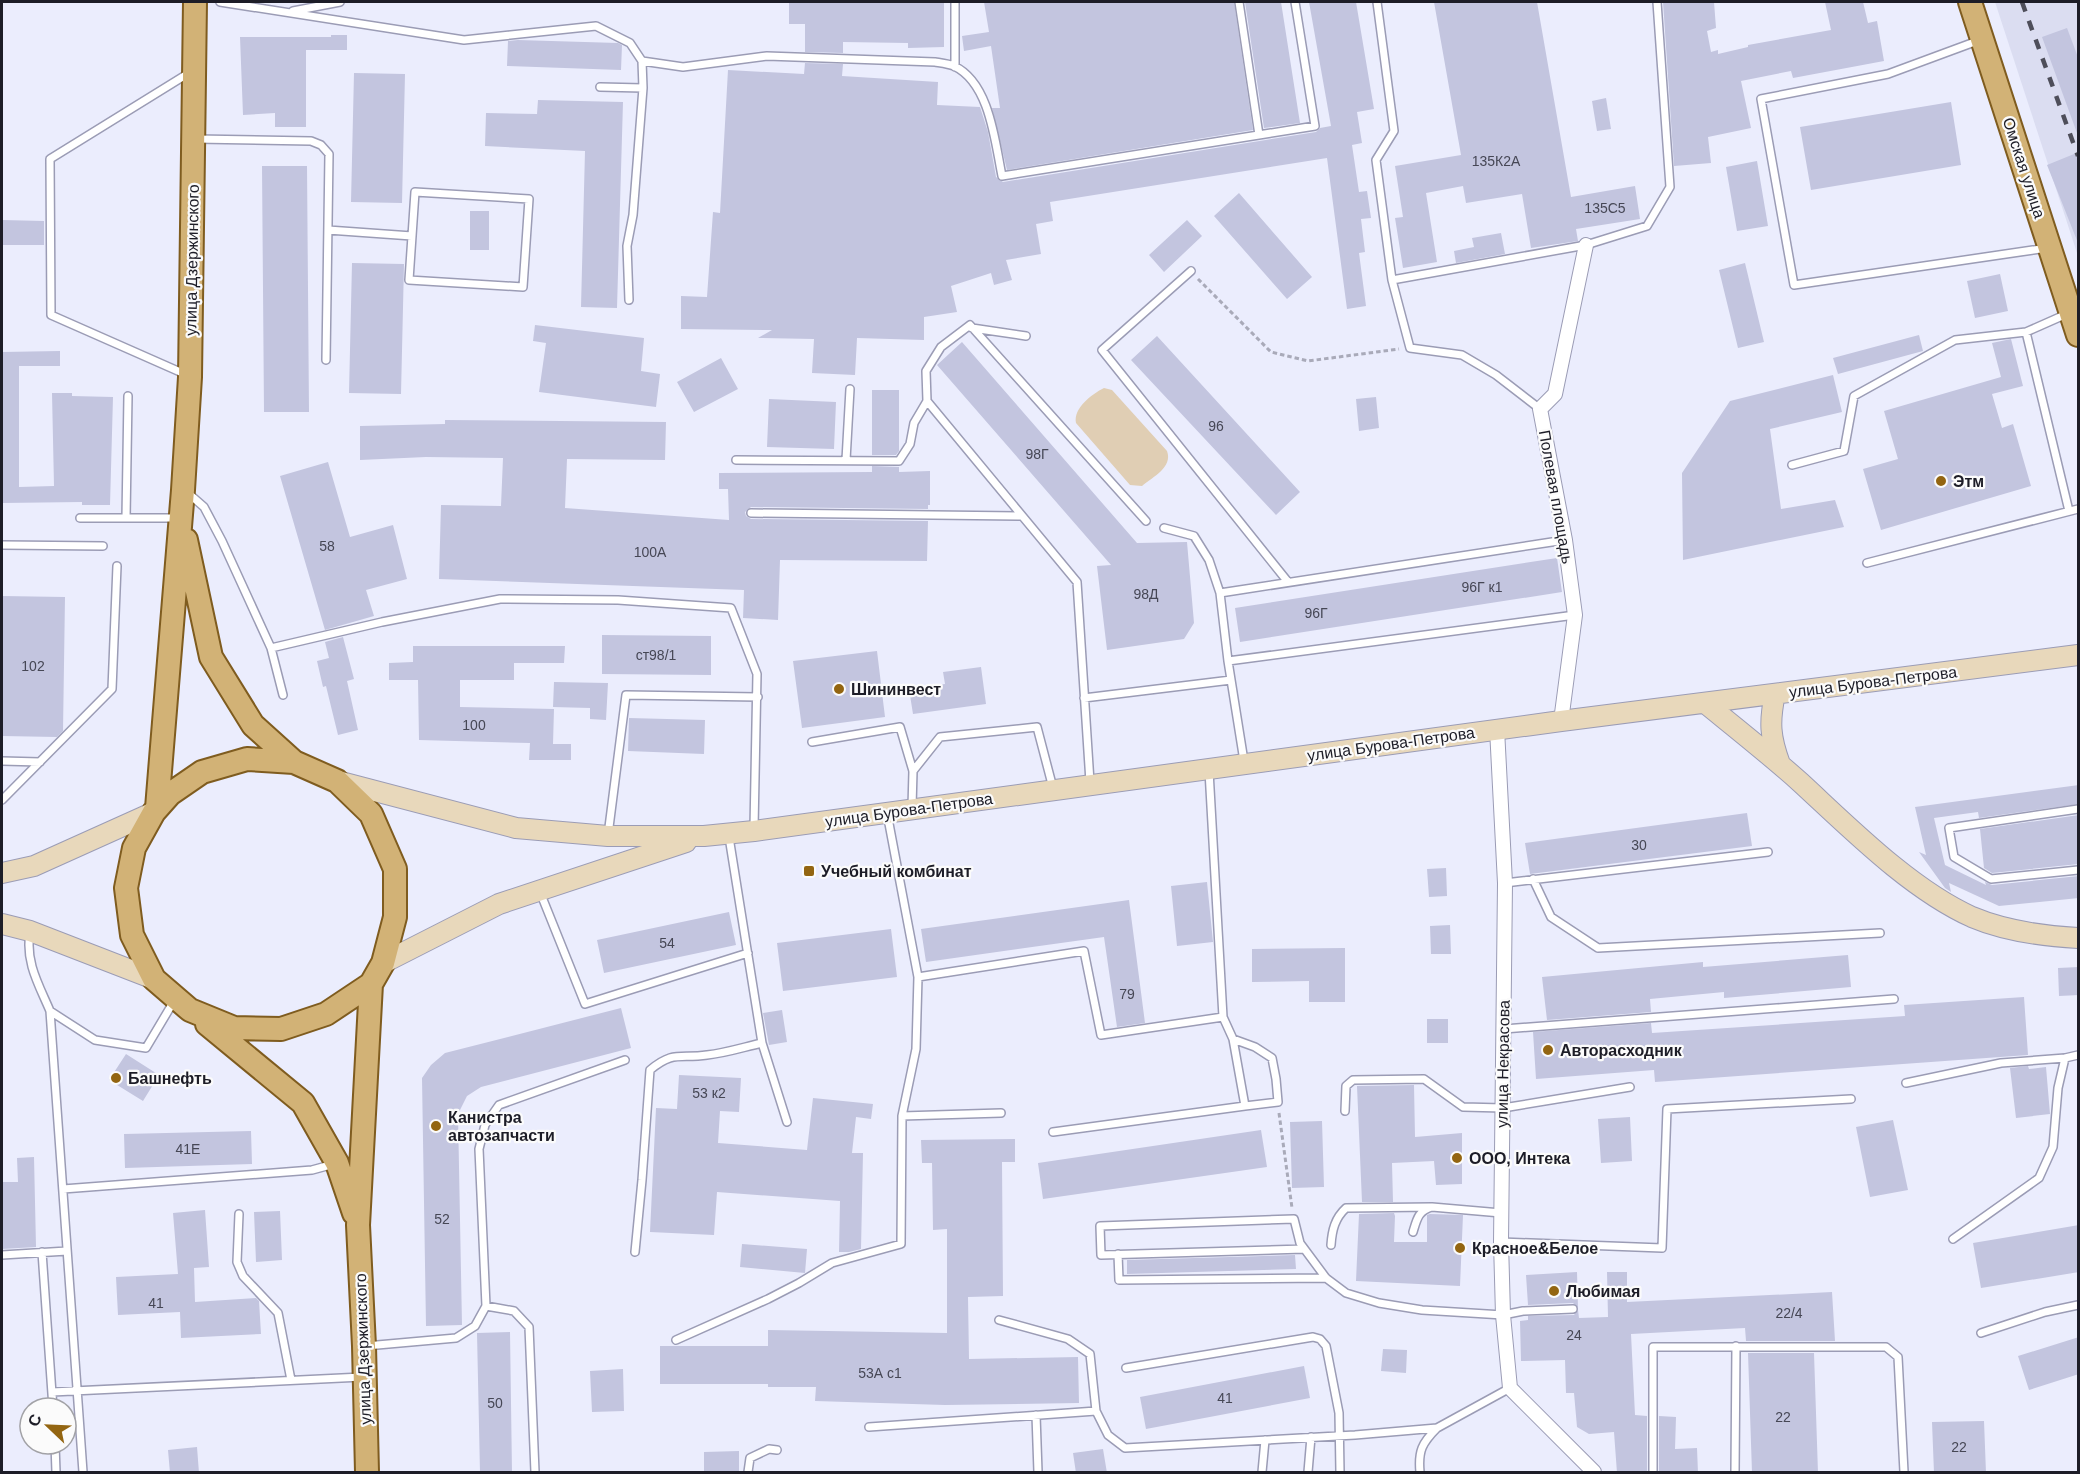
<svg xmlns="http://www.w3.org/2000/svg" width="2080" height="1474" font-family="Helvetica,sans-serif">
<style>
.built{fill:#dbddf1}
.green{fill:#e0ceb4}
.building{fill:#c3c5df}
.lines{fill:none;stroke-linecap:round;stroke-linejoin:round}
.lane-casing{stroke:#9b9cb5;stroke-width:10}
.street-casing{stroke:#9b9cb5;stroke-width:16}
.secondary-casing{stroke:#9b9cb5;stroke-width:22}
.primary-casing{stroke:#7f5c1f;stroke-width:26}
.path{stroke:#a9aab9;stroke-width:3;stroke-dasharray:4.5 3;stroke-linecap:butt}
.lane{stroke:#fff;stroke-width:7}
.street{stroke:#fff;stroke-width:14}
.secondary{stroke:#e8d8bb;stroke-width:20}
.primary{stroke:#d2b276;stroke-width:22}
.rail{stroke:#4e4e5a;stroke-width:4.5;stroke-dasharray:10 10;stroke-linecap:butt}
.poi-dot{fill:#936511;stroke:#fbfbfb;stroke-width:2}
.labels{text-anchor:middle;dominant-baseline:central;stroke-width:4.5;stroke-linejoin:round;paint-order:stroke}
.number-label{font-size:14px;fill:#464755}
.street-label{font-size:16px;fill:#1d1d27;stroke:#fbfbfb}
.poi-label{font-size:16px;font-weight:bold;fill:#1d1d27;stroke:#fbfbfb;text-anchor:start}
</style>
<rect width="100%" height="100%" fill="#ebedfd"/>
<path class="built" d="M 1995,2 L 2078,2 L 2078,256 Z"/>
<path class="green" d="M 1104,388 L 1112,390 L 1167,451 C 1173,467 1153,477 1142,486 L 1130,485 L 1076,423 C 1073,408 1092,394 1104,388 Z"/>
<path class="building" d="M 789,2 L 944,2 L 944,47 L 908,48 L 908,43 L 843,42 L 843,53 L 805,52 L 805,24 L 789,24 Z
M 984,2 L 1234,2 L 1253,130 L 1007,170 L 992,108 L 1000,108 L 991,46 L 964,51 L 962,36 L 989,32 Z
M 1245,2 L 1281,2 L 1300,123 L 1264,128 Z
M 1309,2 L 1356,2 L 1374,109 L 1357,112 L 1362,143 L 1352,145 L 1359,192 L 1367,191 L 1371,218 L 1361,219 L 1365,252 L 1359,253 L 1366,306 L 1347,309 L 1327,158 L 1050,202 L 1053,221 L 1036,224 L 1041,254 L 1006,260 L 1012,280 L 994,285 L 991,273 L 951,286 L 957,312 L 924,317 L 924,340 L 857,338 L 855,375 L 812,373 L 814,339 L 758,338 L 772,330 L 681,329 L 681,296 L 707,297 L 713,212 L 720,213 L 728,70 L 804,74 L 805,63 L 843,64 L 842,76 L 938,82 L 937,105 L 980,107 L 988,132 L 996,177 L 1003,182 L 1316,132 L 1320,128 L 1331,126 Z
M 1434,2 L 1537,2 L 1571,197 L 1635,186 L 1640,219 L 1576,229 L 1578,241 L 1531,248 L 1522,194 L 1466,203 L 1463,186 L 1426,193 L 1437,262 L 1403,268 L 1395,218 L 1403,217 L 1395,166 L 1461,155 Z
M 1663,2 L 1714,2 L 1716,28 L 1707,31 L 1711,52 L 1718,50 L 1718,54 L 1748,47 L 1748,45 L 1831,30 L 1825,2 L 1863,2 L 1868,23 L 1877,21 L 1884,61 L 1793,78 L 1791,71 L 1741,81 L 1751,128 L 1708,137 L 1711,163 L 1674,166 Z
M 2067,28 L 2079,60 L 2079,133 L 2077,133 L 2042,37 Z
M 331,35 L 347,35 L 347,50 L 306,50 L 306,127 L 275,127 L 275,113 L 243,115 L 240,37 L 331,37 Z
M 518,40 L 618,43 L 622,45 L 621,70 L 507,66 L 508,41 Z
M 354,73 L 405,74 L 402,203 L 351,202 Z
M 1606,98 L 1611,129 L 1597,131 L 1592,101 Z
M 538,100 L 623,102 L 617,308 L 581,307 L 585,151 L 485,146 L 486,113 L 537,114 Z
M 1951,102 L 1961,165 L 1811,190 L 1800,127 Z
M 2079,152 L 2079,243 L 2078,243 L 2047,165 Z
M 1757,161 L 1768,226 L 1737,231 L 1726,167 Z
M 262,166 L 307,166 L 309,412 L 264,412 Z
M 1239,193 L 1312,277 L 1287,299 L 1214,216 Z
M 470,211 L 489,211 L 489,250 L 470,250 Z
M 2,220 L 44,221 L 44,245 L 2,245 Z
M 1187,220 L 1202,236 L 1164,272 L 1149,255 Z
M 1501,233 L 1505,254 L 1456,263 L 1454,251 L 1474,247 L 1472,238 Z
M 352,263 L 404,264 L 401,394 L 349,393 Z
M 1745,263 L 1764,342 L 1738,348 L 1719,270 Z
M 2000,274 L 2008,311 L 1975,318 L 1967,281 Z
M 535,325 L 644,338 L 641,371 L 660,374 L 656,407 L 539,392 L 546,343 L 533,341 Z
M 1919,335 L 1923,351 L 1838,374 L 1833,358 Z
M 1157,336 L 1300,492 L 1276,515 L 1131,360 Z
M 2011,339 L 2023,386 L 1992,394 L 2002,428 L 2013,424 L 2031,486 L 1881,530 L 1863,469 L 1898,459 L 1884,411 L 2001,377 L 1992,343 Z
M 962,342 L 1137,543 L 1187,542 L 1194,623 L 1184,639 L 1107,650 L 1097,566 L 1111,565 L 937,365 Z
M 60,351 L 60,366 L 19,366 L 19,487 L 54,486 L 52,393 L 72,393 L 72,396 L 113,397 L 110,505 L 82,505 L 82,502 L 2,503 L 2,352 Z
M 721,358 L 738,389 L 694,412 L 677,382 Z
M 1833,375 L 1842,412 L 1770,429 L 1781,509 L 1835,500 L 1844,527 L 1683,560 L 1682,473 L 1730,401 Z
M 872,390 L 899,390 L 899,451 L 896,455 L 872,455 Z
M 1376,397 L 1379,428 L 1359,431 L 1356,399 Z
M 769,399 L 836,402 L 834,449 L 767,447 Z
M 445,420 L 666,422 L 665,460 L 567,459 L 565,508 L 729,520 L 728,489 L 719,489 L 719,473 L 872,472 L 872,466 L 899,467 L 899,472 L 930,471 L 930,505 L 928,505 L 928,509 L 751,507 L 745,512 L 746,516 L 751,519 L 928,521 L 927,561 L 780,560 L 778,620 L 743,618 L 744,590 L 439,579 L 441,505 L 501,506 L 503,458 L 426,457 L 360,460 L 360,426 L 445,424 Z
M 328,462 L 350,537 L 393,525 L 407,579 L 366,590 L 374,616 L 325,630 L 280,476 Z
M 1557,558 L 1562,592 L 1240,642 L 1235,608 Z
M 2,596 L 65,597 L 63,731 L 57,737 L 2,736 Z
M 602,635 L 711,636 L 711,675 L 602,674 Z
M 343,637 L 354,679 L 347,681 L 358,730 L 338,735 L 326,686 L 323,687 L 317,661 L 329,658 L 325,642 Z
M 413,646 L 565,646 L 564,663 L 514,663 L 514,680 L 460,680 L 460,707 L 554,709 L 553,744 L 571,744 L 571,760 L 529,760 L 530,743 L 419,740 L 418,680 L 389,680 L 389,663 L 413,662 Z
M 877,651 L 885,717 L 802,728 L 793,661 Z
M 981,667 L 986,704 L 913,714 L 909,689 L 945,684 L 943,672 Z
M 554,682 L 608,683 L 606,720 L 590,719 L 590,708 L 553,707 Z
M 629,718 L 705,720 L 704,754 L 628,751 Z
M 2079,785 L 2079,804 L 1979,818 L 1978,812 L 1934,818 L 1945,865 L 1986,885 L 1985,882 L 1992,885 L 2079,876 L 2079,898 L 1999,906 L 1949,883 L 1951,892 L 1945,888 L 1919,852 L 1926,855 L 1915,807 Z
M 1747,813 L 1752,846 L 1530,874 L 1525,843 Z
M 2079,815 L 2079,864 L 1992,873 L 1984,868 L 1980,829 Z
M 1446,868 L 1447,896 L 1429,897 L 1427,869 Z
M 1207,882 L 1213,942 L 1177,946 L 1171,886 Z
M 1129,900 L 1145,1023 L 1117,1027 L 1104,937 L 926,962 L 921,929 Z
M 729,912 L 736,945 L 604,973 L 597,940 Z
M 1450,925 L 1451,954 L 1431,954 L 1430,926 Z
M 891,929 L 897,977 L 783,991 L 777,943 Z
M 1345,948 L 1345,1002 L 1309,1002 L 1309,981 L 1252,982 L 1252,949 Z
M 1848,955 L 1851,987 L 1724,998 L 1724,992 L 1650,999 L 1651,1012 L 1547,1020 L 1542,977 L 1703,962 L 1703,967 Z
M 2079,967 L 2079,995 L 2059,996 L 2058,968 Z
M 2024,997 L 2028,1055 L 1655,1082 L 1654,1070 L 1536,1079 L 1533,1032 L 1651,1023 L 1652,1033 L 1905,1016 L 1904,1005 Z
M 621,1008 L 631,1048 L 481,1087 L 467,1096 L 458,1114 L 462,1325 L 426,1326 L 422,1078 L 431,1065 L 445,1053 Z
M 782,1010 L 787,1042 L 769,1045 L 763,1013 Z
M 1427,1019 L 1448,1019 L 1448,1043 L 1427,1043 Z
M 126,1054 L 159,1075 L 143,1101 L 109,1080 Z
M 2028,1066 L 2029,1069 L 2046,1067 L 2050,1114 L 2016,1118 L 2010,1068 Z
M 679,1075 L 741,1078 L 739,1112 L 720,1111 L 718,1143 L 807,1150 L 813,1098 L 873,1104 L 871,1119 L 856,1117 L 852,1153 L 863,1153 L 861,1249 L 849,1252 L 839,1252 L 840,1201 L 717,1192 L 714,1235 L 650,1232 L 656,1108 L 677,1109 Z
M 1414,1085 L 1415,1137 L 1462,1133 L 1462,1184 L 1436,1185 L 1434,1161 L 1392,1163 L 1393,1202 L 1362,1202 L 1357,1086 Z
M 1630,1117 L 1632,1161 L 1601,1163 L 1598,1119 Z
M 1893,1120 L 1908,1190 L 1870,1197 L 1856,1127 Z
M 1322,1121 L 1324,1187 L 1292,1188 L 1290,1122 Z
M 1261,1130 L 1267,1167 L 1043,1199 L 1038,1163 Z
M 251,1131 L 252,1164 L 125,1168 L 124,1134 Z
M 1015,1139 L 1015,1162 L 1002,1162 L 1003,1296 L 968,1297 L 969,1359 L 1078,1357 L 1079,1403 L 945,1405 L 815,1401 L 816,1387 L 768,1387 L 768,1384 L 660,1384 L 660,1346 L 768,1346 L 768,1330 L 947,1333 L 947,1229 L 933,1230 L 932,1163 L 922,1163 L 921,1140 Z
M 34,1157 L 36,1247 L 2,1249 L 2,1182 L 18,1182 L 17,1158 Z
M 205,1210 L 209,1267 L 194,1268 L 195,1302 L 256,1298 L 259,1301 L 261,1334 L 181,1338 L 180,1312 L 118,1315 L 116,1277 L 178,1274 L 173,1213 Z
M 280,1211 L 282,1260 L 256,1262 L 254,1212 Z
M 1394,1213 L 1395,1216 L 1394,1242 L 1427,1242 L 1427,1215 L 1430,1214 L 1463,1215 L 1460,1286 L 1356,1281 L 1359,1214 Z
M 2079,1225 L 2079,1272 L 1981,1288 L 1973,1243 Z
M 742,1244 L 807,1249 L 805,1273 L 740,1267 Z
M 1295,1255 L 1296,1269 L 1127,1274 L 1127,1260 Z
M 1577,1272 L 1578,1308 L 1573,1303 L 1528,1305 L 1526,1275 Z
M 1607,1272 L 1627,1272 L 1627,1302 L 1832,1292 L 1835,1341 L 1746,1341 L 1745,1328 L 1631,1334 L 1635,1415 L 1647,1416 L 1647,1473 L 1617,1473 L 1614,1432 L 1589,1434 L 1577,1427 L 1574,1393 L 1566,1393 L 1565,1360 L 1521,1361 L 1520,1321 L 1528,1320 L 1528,1316 L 1574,1315 L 1578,1310 L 1579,1318 L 1608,1317 Z
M 510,1332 L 512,1473 L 480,1473 L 477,1333 Z
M 2079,1337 L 2079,1374 L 2029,1390 L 2018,1356 Z
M 1383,1349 L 1407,1350 L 1406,1373 L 1381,1371 Z
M 1748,1353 L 1814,1353 L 1818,1473 L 1752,1473 Z
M 1304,1366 L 1310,1398 L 1146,1429 L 1140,1397 Z
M 623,1369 L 624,1411 L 592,1412 L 590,1371 Z
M 1659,1416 L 1676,1417 L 1675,1449 L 1697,1448 L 1698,1473 L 1659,1473 Z
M 1984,1421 L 1986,1473 L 1934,1473 L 1932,1422 Z
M 197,1447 L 199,1473 L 170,1473 L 168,1450 Z
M 1103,1449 L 1107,1473 L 1076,1473 L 1073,1453 Z
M 739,1451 L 739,1473 L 704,1473 L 704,1452 Z"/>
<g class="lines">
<g class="lane-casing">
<path id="lane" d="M 220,2 L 464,40 L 596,26 L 630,43 L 642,61 L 643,88
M 1239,2 L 1259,135
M 1377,2 L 1394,131 L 1376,160 L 1392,280 L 1586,245 L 1647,226 L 1670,187 L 1657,2
M 293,11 L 340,2
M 1980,40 L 1888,74 L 1761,99 L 1794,285 L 2047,248
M 642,61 L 683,67 L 767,56 L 935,62 C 941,63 949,64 954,66 C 990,83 995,142 1002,176 L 1315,126 L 1295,2
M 955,67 L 955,2
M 600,87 L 643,88 L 633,215 L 627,246 L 629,300
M 196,139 L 311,141 L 321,145 L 329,154 L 326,360
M 328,230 L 412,236 L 409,280 L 523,287 L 529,199 L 415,192 L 412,236
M 1191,271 L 1102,350 L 1288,582
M 1392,280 L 1410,348 L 1462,355 L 1496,375 L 1540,409
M 972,328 L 1026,336
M 2026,332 L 2069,511
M 187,375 L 51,315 L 50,159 L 189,73
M 736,460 L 899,461 L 910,444 L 914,423 L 927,401
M 846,460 L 850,389
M 1792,465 L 1844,451 L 1854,396 L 1955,340 L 2026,332 L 2069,313
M 188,493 L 204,507 L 222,541 L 271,648 L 283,695
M 751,513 L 1022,516
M 80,518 L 178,518
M 126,518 L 128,396
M 1164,528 L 1194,536 L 1209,560 L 1220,593
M 2,545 L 103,546
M 1867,563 L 2078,509
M 271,648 L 382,622 L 500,599 L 618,600 L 731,608 L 757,674 L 754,828
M 1228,661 L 1575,615
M 1084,698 L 1231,680
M 812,742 L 900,727 L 913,771 L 912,807
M 2,761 L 40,762
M 1244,761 L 1228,661 L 1220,593 L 1565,540
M 913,771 L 940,737 L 1037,727 L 1053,788
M 1090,782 L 1077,582 L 927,401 L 926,371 L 941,347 L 970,325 L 1146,521
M 2,800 L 112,689 L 117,566
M 2078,809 L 1949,828 L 1954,857 L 1991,879 L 2078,870
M 608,835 L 626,695 L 758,697
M 1533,879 L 1551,917 L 1598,948 L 1880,933
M 1505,883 L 1768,852
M 540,892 L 585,1004 L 748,953
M 30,933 C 25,962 39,985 50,1011 L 83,1472
M 918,977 L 1084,951 L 1101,1035 L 1223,1017
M 50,1011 L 95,1040 L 146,1048 L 174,1001
M 1504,1029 L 1894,999
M 1233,1039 L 1255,1047 L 1272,1058 L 1276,1079 L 1278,1102 L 1245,1106
M 762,1043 L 787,1122
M 1906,1083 L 2001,1063 L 2065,1058
M 1345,1111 L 1346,1086 L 1353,1080 L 1424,1079 L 1463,1107 L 1503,1108 L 1630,1087
M 902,1116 L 1001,1113
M 1053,1132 L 1245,1106 L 1233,1039 L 1223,1017 L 1209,771
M 63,1189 L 312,1170 L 334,1164
M 239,1214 L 237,1262 L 243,1276 L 278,1313 L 291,1380
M 1413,1232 C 1417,1219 1418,1211 1432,1207 L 1501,1213
M 1953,1239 L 2039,1178 L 2053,1147 L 2058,1088 L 2065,1058 L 2078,1055
M 1501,1242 L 1662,1248 L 1667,1109 L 1851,1099
M 1331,1245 C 1332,1230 1335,1218 1346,1208 L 1432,1207
M 1304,1249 L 1101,1255 L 1100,1226 L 1294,1219 L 1300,1243 L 1326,1278 L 1346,1293 L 1379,1303 L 1422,1310 L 1503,1315 L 1523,1311 L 1573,1309
M 42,1252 L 53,1408
M 635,1252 L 642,1180 L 650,1070 C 674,1050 680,1059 707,1055 C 726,1053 744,1047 762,1043 L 729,837
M 1118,1254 L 1119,1280 L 1326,1278
M 2,1255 L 67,1251
M 999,1320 L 1068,1339 L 1090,1354 L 1096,1411 L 1108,1435 L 1125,1448 L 1355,1435 L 1437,1428 L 1510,1388
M 1981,1333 L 2045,1312 L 2078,1305
M 676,1340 L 768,1299 L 799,1283 L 832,1263 L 901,1244 L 902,1116 L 916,1049 L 918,977 L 887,813
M 366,1346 L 456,1338 L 475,1326 L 486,1306
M 1126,1368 L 1313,1337 L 1320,1339 L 1326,1346 L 1339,1413 L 1340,1472
M 52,1392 L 362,1377
M 1036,1415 L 1038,1472
M 869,1427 L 1096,1411
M 55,1444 L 56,1472
M 535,1472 L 529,1327 L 514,1311 L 486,1306 L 479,1149 L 485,1125 L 499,1105 L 625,1060
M 748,1472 L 750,1458 L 769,1449 L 777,1450
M 1262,1472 L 1265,1440
M 1308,1472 L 1311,1437
M 1420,1472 C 1418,1451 1422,1443 1437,1428
M 1653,1472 L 1653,1347 L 1886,1347 L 1898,1357 L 1904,1472
M 1735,1472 L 1736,1346"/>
</g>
<g class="street-casing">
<path id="street" d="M 1561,721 L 1575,615 L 1565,540 L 1540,409 L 1555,394 L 1586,245
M 1497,729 L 1505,883 L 1501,1242 L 1503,1315 L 1510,1388 L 1594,1472"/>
</g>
<g class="secondary-casing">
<path id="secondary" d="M 1775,694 C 1769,722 1770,737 1780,764
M 1705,703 C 1737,729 1770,755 1800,782 C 1850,828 1910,889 1972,917 C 2005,931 2042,936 2078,938
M 337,781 L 516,828 L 608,836 L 704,836 L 754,831 L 1561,721 L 2078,655
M 2,873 L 34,866 L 154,812
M 2,924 L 30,931 L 154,979
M 383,963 L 499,904 L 686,842"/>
</g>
<g class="primary-casing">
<path id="primary" d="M 1970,2 L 2078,335
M 186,540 L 211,657 L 253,725 L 294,762
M 247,759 L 294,762 L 337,781 L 371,814 L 395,869 L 395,917 L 383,963 L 371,984 L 326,1014 L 281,1029 L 234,1028 L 190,1010 L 154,979 L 132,935 L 126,888 L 134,848 L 154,812 L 170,794 L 202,772 Z
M 157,808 L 183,490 L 190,377 L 195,2
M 207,1024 L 303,1103 L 337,1163 L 354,1213
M 367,1472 L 364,1346 L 358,1225 L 371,984"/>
</g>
<path class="path" d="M 1198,279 L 1271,352 L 1308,361 L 1399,349
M 1279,1113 L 1292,1208"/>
<use href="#lane" class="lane"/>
<use href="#street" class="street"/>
<use href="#secondary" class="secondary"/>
<use href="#primary" class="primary"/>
<path class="rail" d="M 2022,2 L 2078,156"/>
</g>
<g class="poi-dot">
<circle cx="1941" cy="481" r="6"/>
<circle cx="839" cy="689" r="6"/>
<rect x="803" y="865" width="12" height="12" rx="3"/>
<circle cx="1548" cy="1050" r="6"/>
<circle cx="116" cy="1078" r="6"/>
<circle cx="436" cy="1126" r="6"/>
<circle cx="1457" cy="1158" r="6"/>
<circle cx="1460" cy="1248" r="6"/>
<circle cx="1554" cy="1291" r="6"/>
</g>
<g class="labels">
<g class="number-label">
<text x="1496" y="161">135К2А</text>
<text x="1605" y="208">135C5</text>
<text x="1216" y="426">96</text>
<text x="1037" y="454">98Г</text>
<text x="327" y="546">58</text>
<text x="650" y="552">100А</text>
<text x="1482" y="587">96Г к1</text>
<text x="1146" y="594">98Д</text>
<text x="1316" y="613">96Г</text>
<text x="656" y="655">ст98/1</text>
<text x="33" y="666">102</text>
<text x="474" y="725">100</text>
<text x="1639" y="845">30</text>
<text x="667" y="943">54</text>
<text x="1127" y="994">79</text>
<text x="709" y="1093">53 к2</text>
<text x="188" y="1149">41Е</text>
<text x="442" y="1219">52</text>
<text x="156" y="1303">41</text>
<text x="1789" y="1313">22/4</text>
<text x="1574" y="1335">24</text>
<text x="880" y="1373">53А с1</text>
<text x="1225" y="1398">41</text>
<text x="495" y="1403">50</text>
<text x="1783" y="1417">22</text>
<text x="1959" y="1447">22</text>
</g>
<g class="street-label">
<text transform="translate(2024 168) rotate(72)">Омская улица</text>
<text transform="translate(192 260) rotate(-89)">улица Дзержинского</text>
<text transform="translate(1556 497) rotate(80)">Полевая площадь</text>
<text transform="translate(1873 682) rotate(-7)">улица Бурова-Петрова</text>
<text transform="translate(1391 744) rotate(-8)">улица Бурова-Петрова</text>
<text transform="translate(909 810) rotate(-8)">улица Бурова-Петрова</text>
<text transform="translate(1503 1064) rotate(-89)">улица Некрасова</text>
<text transform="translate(363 1349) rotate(-92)">улица Дзержинского</text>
</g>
<g class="poi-label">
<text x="1953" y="481">Этм</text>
<text x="851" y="689">Шининвест</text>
<text x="821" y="871">Учебный комбинат</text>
<text x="1560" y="1050">Авторасходник</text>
<text x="128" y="1078">Башнефть</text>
<text x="448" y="1117">Канистра<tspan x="448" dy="18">автозапчасти</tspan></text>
<text x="1469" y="1158">ООО, Интека</text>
<text x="1472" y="1248">Красное&amp;Белое</text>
<text x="1566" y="1291">Любимая</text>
</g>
</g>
<rect width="2080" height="1474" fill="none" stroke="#1d1d27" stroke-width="6"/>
<g transform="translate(48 1426) rotate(293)"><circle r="28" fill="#fbfbfb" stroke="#a2a2a6" stroke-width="1.5"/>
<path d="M0-4.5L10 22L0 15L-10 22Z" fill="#936511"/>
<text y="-9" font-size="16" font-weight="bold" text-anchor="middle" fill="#1d1d27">С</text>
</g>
</svg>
